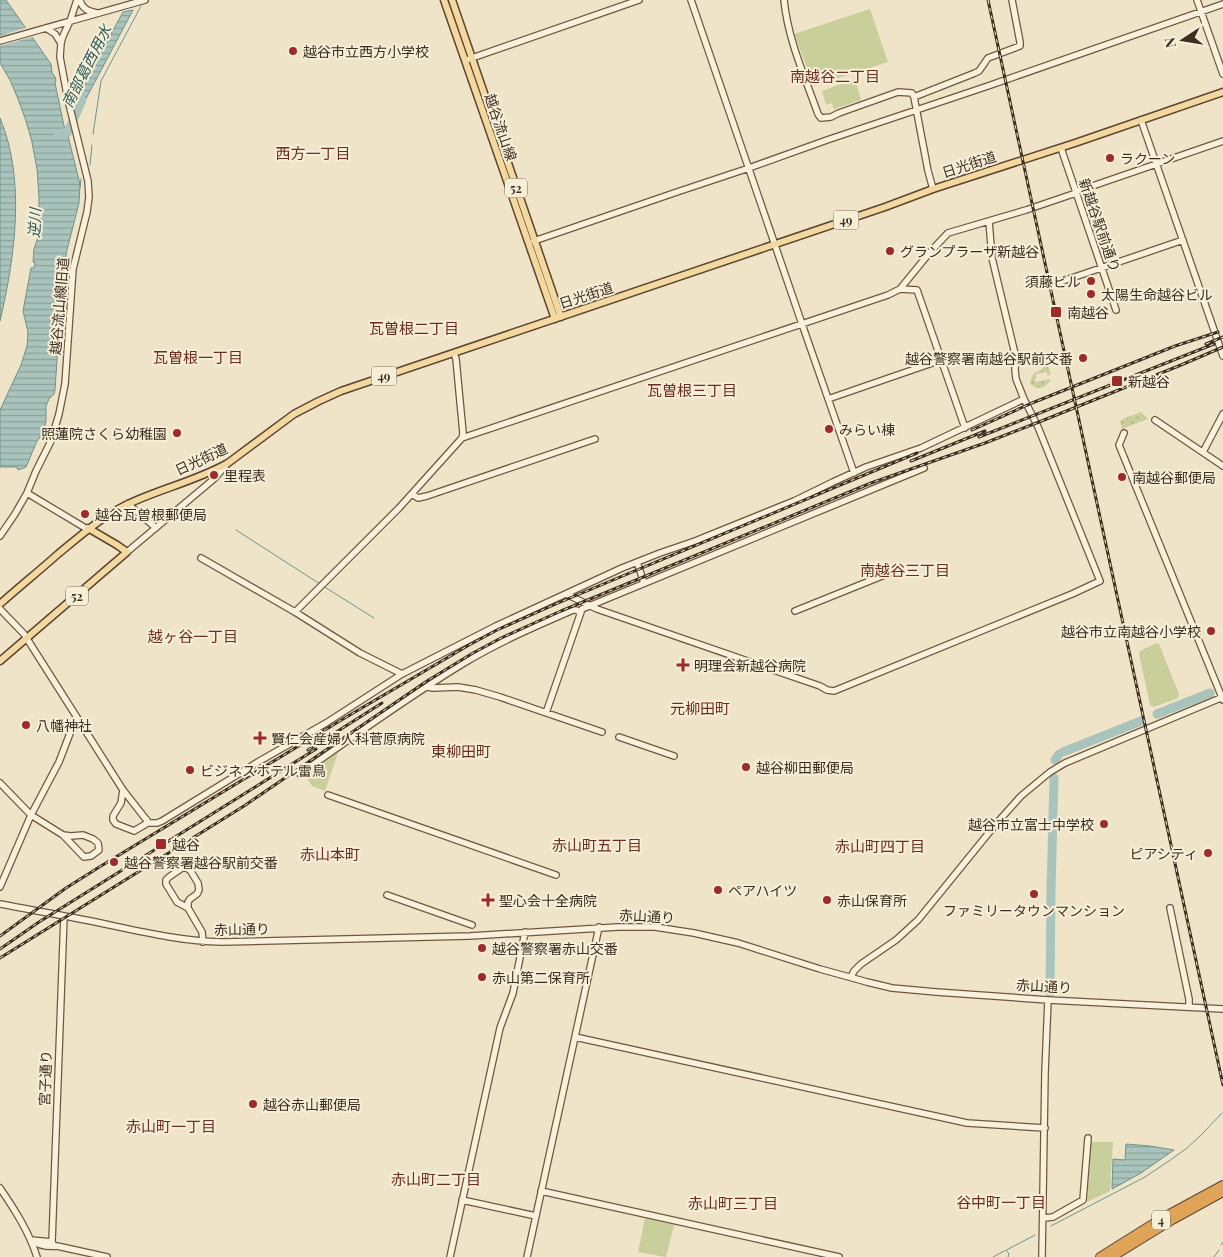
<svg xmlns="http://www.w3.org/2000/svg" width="1223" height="1257" font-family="'Playfair Display','Noto Sans JP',serif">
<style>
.grass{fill:url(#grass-dots)}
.park{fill:#c9cf9b}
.water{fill:url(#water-rules);stroke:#6f938a}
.pier{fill:#f0e4c8}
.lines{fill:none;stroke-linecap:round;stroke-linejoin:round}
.stream{stroke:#6f938a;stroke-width:1}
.river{stroke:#a9c4bc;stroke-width:9}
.secondary-casing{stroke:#6f573f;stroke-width:8}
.primary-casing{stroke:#5b4430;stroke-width:9}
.highway-casing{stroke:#5b4430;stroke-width:10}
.secondary{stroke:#faf1dc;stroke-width:5.5}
.primary{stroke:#f3d9a0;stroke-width:6}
.highway{stroke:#e0a458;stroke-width:8}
.rail-casing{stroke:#3d2e20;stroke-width:3}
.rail{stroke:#f7eed8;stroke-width:1;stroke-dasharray:4;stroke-linecap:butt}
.poi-dot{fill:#9e2a2b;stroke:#f7eed8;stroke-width:2}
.labels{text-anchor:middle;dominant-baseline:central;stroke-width:4;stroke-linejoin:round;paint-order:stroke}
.shield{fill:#f7eed8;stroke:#756857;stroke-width:1}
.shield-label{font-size:12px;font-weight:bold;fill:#3d2e20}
.poi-label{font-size:14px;fill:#3d2e20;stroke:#f7eed8;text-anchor:start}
.street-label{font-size:14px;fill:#3d2e20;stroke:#f7eed8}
.water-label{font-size:15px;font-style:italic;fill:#2f5d5a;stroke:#f7eed8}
.neighbourhood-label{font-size:15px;fill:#6b2e1e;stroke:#f7eed8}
</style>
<defs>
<pattern id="grass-dots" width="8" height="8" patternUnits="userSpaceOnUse" patternTransform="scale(1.25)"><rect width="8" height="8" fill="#c9cf9b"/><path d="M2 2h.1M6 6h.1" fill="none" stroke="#aeb285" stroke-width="1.8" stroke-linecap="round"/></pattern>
<pattern id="water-rules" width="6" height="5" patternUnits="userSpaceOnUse" patternTransform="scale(1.25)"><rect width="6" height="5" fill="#a9c4bc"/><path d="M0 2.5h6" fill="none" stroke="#8ba098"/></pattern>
</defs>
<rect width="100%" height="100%" fill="#f0e4c8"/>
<path class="grass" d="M 1045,365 L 1049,368 L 1051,374 L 1048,376 L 1046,372 L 1036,374 L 1036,378 L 1035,379 L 1035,382 L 1050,379 L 1050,381 C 1044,389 1036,391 1030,383 C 1034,367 1038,376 1045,365 Z
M 1141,412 L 1148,419 L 1122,429 L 1120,421 L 1123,419 Z"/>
<path class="park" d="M 870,9 L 888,62 L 814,86 L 794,34 Z
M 855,79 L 861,100 L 834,109 L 832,103 L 826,105 L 822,91 Z
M 1157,643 L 1159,644 L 1179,694 L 1178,698 L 1154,707 L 1150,705 L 1139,654 L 1140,651 Z
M 337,751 L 338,753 L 325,791 L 312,786 L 305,776 L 305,773 Z
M 1091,1142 L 1113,1142 L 1110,1191 L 1087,1202 Z
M 645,1218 L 674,1225 L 666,1257 L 638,1252 Z"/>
<path class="water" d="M 0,0 L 6,0 L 51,64 L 52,73 L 55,77 L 56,80 L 55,83 L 64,126 L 68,129 L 69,133 L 68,136 L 80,184 L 79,203 L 67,250 L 63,273 L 60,322 L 56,333 L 58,345 L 55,390 L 54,394 L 49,399 L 46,406 L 46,420 L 44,431 L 37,441 L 26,467 L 18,470 L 17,467 L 0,467 L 0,410 L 21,365 L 27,346 L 28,332 L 23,311 L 31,268 L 34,268 L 35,262 L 33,262 L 34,249 L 38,237 L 37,211 L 39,207 L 39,197 L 37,169 L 32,142 L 26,121 L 18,99 L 10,80 L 0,63 Z
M 133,10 L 81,108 L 77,110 L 75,109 L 75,100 L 123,12 Z
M 0,118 C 26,180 15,257 0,321 Z
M 1126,1144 L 1150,1146 L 1174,1150 L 1141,1173 L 1112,1189 L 1113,1159 L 1125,1160 Z"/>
<path class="pier" d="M 28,27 L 35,36 L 0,46 L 0,36 Z"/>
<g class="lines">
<path class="stream" d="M 93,134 L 101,81 L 141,6
M 90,165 L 92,145
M 80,188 L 81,179
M 40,438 L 45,436
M 236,530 L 320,584
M 323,586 L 374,618
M 1051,1226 L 1145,1177 L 1169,1161 L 1187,1148 L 1202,1134 L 1222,1113
M 1221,1245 L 1223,1242
M 1007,1251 L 1009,1254 L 1008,1257
M 993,1257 L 1035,1235
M 1214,1257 L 1219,1250"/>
<path class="river" d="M 58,134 L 68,132 L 82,100
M 1157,714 L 1210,693
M 1063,752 L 1141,721
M 1055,760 L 1059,754
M 1050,993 L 1051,890 L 1054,778"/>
<g class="secondary-casing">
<path id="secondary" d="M 80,0 C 82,9 88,11 97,13
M 691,0 L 801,321 L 802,324 L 854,473
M 784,0 C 788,40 805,77 818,114 L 821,118 L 831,117 L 839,113 L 898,92 L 912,93 L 914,97 L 928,171 L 933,189
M 1197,0 L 1223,74
M 46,28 L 55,34 L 61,43
M 0,41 L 145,0
M 469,59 L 639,0
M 914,97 L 975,73 L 979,71 L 988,58 L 1020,46 L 1020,42 L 1012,0
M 1141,120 L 1223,356
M 1061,148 L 1116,310
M 1075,192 L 1223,141
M 534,241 L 677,192 L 749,168 L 827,140 L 985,87 L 1223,4
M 1060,282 L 1183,240
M 900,289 L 917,290 L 965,428
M 828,399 L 941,360
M 1155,420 L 1223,466
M 1124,433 L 1119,445 L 1223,700
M 462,438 L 888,295 L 900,289 L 931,251 L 948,233 L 1026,210 L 1076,193
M 1203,452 L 1223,414
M 27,493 L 87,529
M 412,494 L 418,498 L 427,496 L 595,439
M 128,504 L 156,528
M 0,536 L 15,514 L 27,493 L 36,471 L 51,441 L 59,414 L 65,384 L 73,269 L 87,212 L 89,197 L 88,181 L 68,100 L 60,57 L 61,43 L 63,36 L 70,21 L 77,0
M 127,552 L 215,478 L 228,463
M 201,558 L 295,612 L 360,653 L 402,674
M 637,562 L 644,583
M 566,594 L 597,609 L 820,686 L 827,690 L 834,691 L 1072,594 L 1100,581 L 1038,427 L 1024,399 L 1016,379 L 1015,370 L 1016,358 L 992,258 L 989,221
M 0,609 L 24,634 L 123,790 L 145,818 L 147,820 L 146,824 L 134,831 L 116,824 L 113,820 L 113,816 L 121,803 L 123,790
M 795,611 L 892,572
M 295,612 L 399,508 L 462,438 L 463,433 L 456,359 L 454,353
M 427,687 L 433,688 L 458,687 L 476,690 L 500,697 L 602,732
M 546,713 L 582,609 L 924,468
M 619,737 L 674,756
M 300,774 C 354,736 408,697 464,663 C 499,642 536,626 573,610 L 576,610 L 580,612
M 0,783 L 31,815 L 63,835 L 71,836 L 83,835 L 93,839 L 98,843 L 99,850 L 91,856 L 84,857 L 63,835
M 328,795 L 556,875
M 147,823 L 157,823 L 162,821 L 258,762 L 326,723 L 402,674 L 496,626 L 622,568 L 660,553 L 695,541 L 794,501 L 833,482 L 866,467 L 921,448 L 1024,399
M 0,887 L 31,815 L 59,762 L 72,728 L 78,719
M 387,895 L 472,925
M 0,904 C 25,909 50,913 75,918 C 124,927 172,941 222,942 L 470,936 L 618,927 L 655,927 L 694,933 L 738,943 L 820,969 L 867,982 L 892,988 L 936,992 L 1048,1000 L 1223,1009
M 188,908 L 188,902 L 190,899 L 197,894 L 199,890 L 198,883 L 190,870 L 186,868 L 182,868 L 169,877 L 166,880 L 166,884 L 177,902 L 188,908 L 202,932 L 203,942
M 1170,908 L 1189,999 L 1189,1007
M 851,977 L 854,971 L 861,964 L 896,940 L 918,920 L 996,824 L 1021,796 L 1050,772 L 1065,763 L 1223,697
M 575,1037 L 967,1123 L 1045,1128
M 0,1188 C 15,1210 29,1232 37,1257
M 541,1191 L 839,1257
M 462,1200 L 536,1216
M 1044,1218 L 1053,1217 L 1083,1200 L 1088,1138
M 31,1240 C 39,1246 47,1247 57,1246 L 107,1257
M 31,1240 L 52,1242 L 53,1244
M 52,1242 L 64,916
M 450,1257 L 500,1028 L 513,993 L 525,932
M 527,1257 L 599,927
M 1042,1257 L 1045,1072 L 1048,1000"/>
</g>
<g class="primary-casing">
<path id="primary" d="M 444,0 L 555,319
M 452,0 L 561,317
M 0,604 C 19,587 39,571 58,554 C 80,536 100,518 126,505 C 159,489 196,481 228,463 L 294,414 L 319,401 L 341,391 L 885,207 L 933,189 L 1075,143 L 1223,92
M 0,661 L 127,552 L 117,545 L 88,528"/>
</g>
<g class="highway-casing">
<path id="highway" d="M 1100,1257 L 1164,1217 L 1223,1185
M 1112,1257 L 1172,1220 L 1223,1192"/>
</g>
<use href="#secondary" class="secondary"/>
<use href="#primary" class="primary"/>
<use href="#highway" class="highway"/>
<g class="rail-casing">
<path id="rail" d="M 988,0 L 1223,1085
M 1206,344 L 1223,337
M 972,430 L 1032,403 L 1175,346 L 1218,332
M 979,437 L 1214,344
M 911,461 L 985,431
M 308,750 L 382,703
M 0,936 L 66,888 L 101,866 L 343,719 L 469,645 L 497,630 L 558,603 L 917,453
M 0,949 L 39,922 L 316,749
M 0,958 L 244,806 L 427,681 L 473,653 L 501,638 L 561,611 L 871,483 L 985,443 L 1039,422 L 1181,365 L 1223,347"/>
</g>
<use href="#rail" class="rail"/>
</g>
<g class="poi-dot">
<circle cx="293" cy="51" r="5"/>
<circle cx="1110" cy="158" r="5"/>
<circle cx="890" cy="251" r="5"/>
<circle cx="1091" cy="281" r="5"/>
<circle cx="1091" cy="294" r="5"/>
<rect x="1050" y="306" width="12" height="12" rx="2.5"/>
<circle cx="1083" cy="358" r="5"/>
<rect x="1111" y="375" width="12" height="12" rx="2.5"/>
<circle cx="829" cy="429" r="5"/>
<circle cx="177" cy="433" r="5"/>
<circle cx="214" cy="475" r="5"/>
<circle cx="1122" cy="477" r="5"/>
<circle cx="85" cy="514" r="5"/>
<circle cx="1211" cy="631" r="5"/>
<path d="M680.5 657.5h5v5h5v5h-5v5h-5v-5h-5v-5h5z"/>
<circle cx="26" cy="725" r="5"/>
<path d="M257.5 730.5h5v5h5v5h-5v5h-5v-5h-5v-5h5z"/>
<circle cx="746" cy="767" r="5"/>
<circle cx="190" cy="770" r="5"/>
<circle cx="1104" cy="824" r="5"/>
<rect x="155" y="838" width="12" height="12" rx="2.5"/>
<circle cx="1208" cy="853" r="5"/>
<circle cx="114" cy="862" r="5"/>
<circle cx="718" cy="890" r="5"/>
<circle cx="1034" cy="894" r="5"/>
<path d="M485.5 892.5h5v5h5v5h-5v5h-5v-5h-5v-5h5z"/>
<circle cx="827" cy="900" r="5"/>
<circle cx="482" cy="948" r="5"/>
<circle cx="482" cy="977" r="5"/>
<circle cx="253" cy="1104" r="5"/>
</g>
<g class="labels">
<g class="shield">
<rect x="505" y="178.5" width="22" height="19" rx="4"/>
<rect x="833.5" y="210.5" width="25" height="19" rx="4"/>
<rect x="371.5" y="366.5" width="25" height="19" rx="4"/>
<rect x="66" y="586.5" width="22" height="19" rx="4"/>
<rect x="1152" y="1210.5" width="18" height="19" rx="4"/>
</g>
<g class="shield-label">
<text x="516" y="188">52</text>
<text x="846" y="220">49</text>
<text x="384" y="376">49</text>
<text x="77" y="596">52</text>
<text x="1161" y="1220">4</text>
</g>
<g class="poi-label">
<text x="303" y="51">越谷市立西方小学校</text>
<text x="1120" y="158">ラクーン</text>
<text x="900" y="251">グランプラーザ新越谷</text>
<text x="1081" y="281" text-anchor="end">須藤ビル</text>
<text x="1101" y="294">太陽生命越谷ビル</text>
<text x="1067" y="312">南越谷</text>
<text x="1073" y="358" text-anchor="end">越谷警察署南越谷駅前交番</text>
<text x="1128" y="381">新越谷</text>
<text x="839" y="429">みらい棟</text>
<text x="167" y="433" text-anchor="end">照蓮院さくら幼稚園</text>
<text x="224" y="475">里程表</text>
<text x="1132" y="477">南越谷郵便局</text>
<text x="95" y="514">越谷瓦曽根郵便局</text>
<text x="1201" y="631" text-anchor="end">越谷市立南越谷小学校</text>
<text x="694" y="665">明理会新越谷病院</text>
<text x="36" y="725">八幡神社</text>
<text x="271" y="738">賢仁会産婦人科菅原病院</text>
<text x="756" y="767">越谷柳田郵便局</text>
<text x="200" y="770">ビジネスホテル雷鳥</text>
<text x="1094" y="824" text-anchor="end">越谷市立富士中学校</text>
<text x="172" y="844">越谷</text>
<text x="1198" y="853" text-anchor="end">ピアシティ</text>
<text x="124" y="862">越谷警察署越谷駅前交番</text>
<text x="728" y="890">ペアハイツ</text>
<text x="499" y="900">聖心会十全病院</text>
<text x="837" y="900">赤山保育所</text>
<text x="1034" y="910" text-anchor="middle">ファミリータウンマンション</text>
<text x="492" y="948">越谷警察署赤山交番</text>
<text x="492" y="977">赤山第二保育所</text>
<text x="263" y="1104">越谷赤山郵便局</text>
</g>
<g class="street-label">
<text transform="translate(501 127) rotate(71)">越谷流山線</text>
<text transform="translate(969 164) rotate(-18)">日光街道</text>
<text transform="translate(1100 225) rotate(71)">新越谷駅前通り</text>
<text transform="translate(586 295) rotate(-18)">日光街道</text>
<text transform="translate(59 306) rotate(-85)">越谷流山線旧道</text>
<text transform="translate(201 459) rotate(-25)">日光街道</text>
<text transform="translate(647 916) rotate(3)">赤山通り</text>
<text transform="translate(242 929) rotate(-1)">赤山通り</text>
<text transform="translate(1044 986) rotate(3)">赤山通り</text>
<text transform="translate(45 1078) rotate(-88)">宮子通り</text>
</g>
<g class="water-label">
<text transform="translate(86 66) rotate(-63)">南部葛西用水</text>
<text transform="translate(34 223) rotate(-87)">逆川</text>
</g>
<g class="neighbourhood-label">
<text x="835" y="76">南越谷二丁目</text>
<text x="313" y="153">西方一丁目</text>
<text x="414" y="328">瓦曽根二丁目</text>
<text x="198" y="357">瓦曽根一丁目</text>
<text x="692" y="390">瓦曽根三丁目</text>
<text x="905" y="570">南越谷三丁目</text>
<text x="193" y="636">越ヶ谷一丁目</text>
<text x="700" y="708">元柳田町</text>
<text x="461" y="751">東柳田町</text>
<text x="597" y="845">赤山町五丁目</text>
<text x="880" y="846">赤山町四丁目</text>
<text x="330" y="854">赤山本町</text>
<text x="171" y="1126">赤山町一丁目</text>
<text x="436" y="1179">赤山町二丁目</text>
<text x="1001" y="1202">谷中町一丁目</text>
<text x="733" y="1203">赤山町三丁目</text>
</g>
</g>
<g transform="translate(1183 40) rotate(258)" stroke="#f7eed8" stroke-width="4" paint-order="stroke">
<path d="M0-4L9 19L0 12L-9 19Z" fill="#3d2e20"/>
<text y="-8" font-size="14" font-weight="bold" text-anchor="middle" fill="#3d2e20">N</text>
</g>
</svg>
